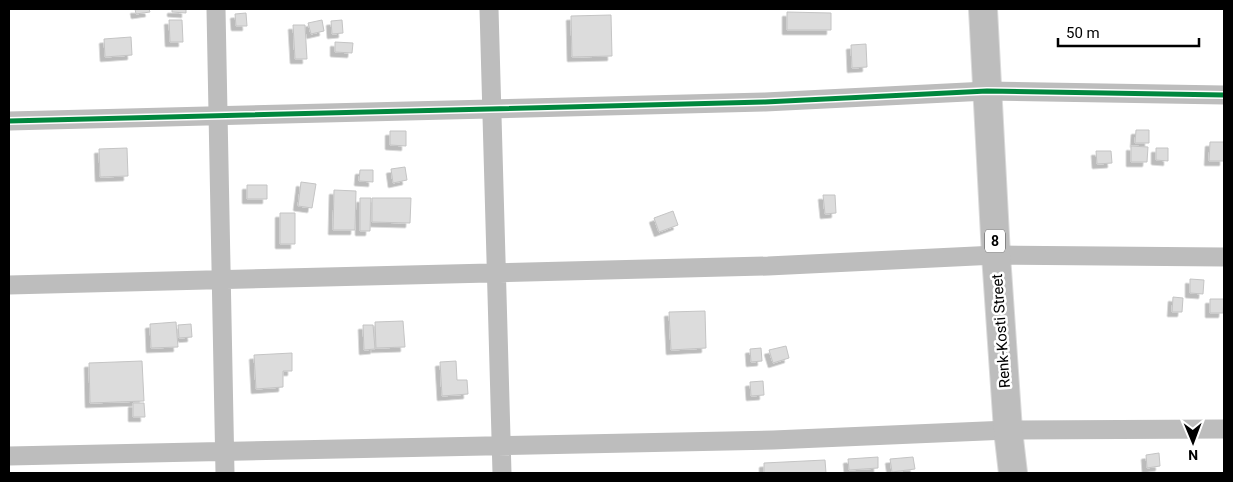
<svg xmlns="http://www.w3.org/2000/svg" width="1233" height="482" font-family="Roboto,sans-serif">
<style>
.building{fill:#dcdcdc;stroke:#c4c4c4;filter:url(#shadow)}
.lines{fill:none;stroke-linecap:round;stroke-linejoin:round}
.primary-casing{stroke:#dbdbdb;stroke-width:30}
.street{stroke:#bdbdbd;stroke-width:19}
.primary{stroke:#bdbdbd;stroke-width:28}
.cycleway-casing{stroke:#fff;stroke-width:8}
.cycleway{stroke:#00873e;stroke-width:5}
.labels{text-anchor:middle;dominant-baseline:central;stroke-width:5;stroke-linejoin:round;paint-order:stroke}
.shield{fill:#fff;stroke:#4c4c4c;stroke-width:1}
.shield-label{font-size:14px;font-weight:bold;fill:#000}
.street-label{font-size:15px;fill:#000;stroke:#fff}
</style>
<defs>
<filter id="shadow"><feDropShadow dx="-4.5" dy="4.5" stdDeviation="0" flood-color="#0004"/></filter>
</defs>
<rect width="100%" height="100%" fill="#fff"/>
<path class="building" d="M 135,9 L 149,9 L 150,12 L 136,14 Z
M 172,9 L 186,9 L 186,13 L 172,12 Z
M 787,12 L 831,13 L 831,30 L 787,30 Z
M 246,13 L 247,26 L 236,26 L 235,14 Z
M 611,15 L 612,56 L 572,57 L 571,16 Z
M 169,20 L 182,20 L 183,42 L 170,42 Z
M 322,20 L 324,31 L 311,34 L 308,23 Z
M 342,20 L 343,33 L 332,34 L 331,21 Z
M 293,25 L 305,25 L 307,59 L 295,59 Z
M 131,37 L 132,55 L 105,57 L 104,39 Z
M 335,42 L 353,43 L 352,53 L 335,52 Z
M 866,44 L 867,67 L 852,68 L 851,45 Z
M 1136,130 L 1149,130 L 1149,143 L 1135,143 Z
M 390,131 L 406,131 L 406,146 L 390,145 Z
M 1210,142 L 1224,142 L 1224,161 L 1209,161 Z
M 1131,146 L 1148,147 L 1147,162 L 1131,162 Z
M 127,148 L 128,176 L 100,177 L 99,149 Z
M 1156,148 L 1168,148 L 1168,161 L 1156,160 Z
M 1096,151 L 1111,151 L 1112,163 L 1097,164 Z
M 405,167 L 407,180 L 393,183 L 391,169 Z
M 360,170 L 373,170 L 373,182 L 359,181 Z
M 301,182 L 316,184 L 312,208 L 298,206 Z
M 247,185 L 267,185 L 267,199 L 247,199 Z
M 334,190 L 356,191 L 355,230 L 333,230 Z
M 823,195 L 835,195 L 836,213 L 825,214 Z
M 360,198 L 371,198 L 370,231 L 360,231 Z
M 372,198 L 411,198 L 410,223 L 372,222 Z
M 673,211 L 678,225 L 659,232 L 654,218 Z
M 280,213 L 295,213 L 295,244 L 280,244 Z
M 1190,279 L 1204,280 L 1203,294 L 1190,293 Z
M 1173,297 L 1183,298 L 1182,312 L 1172,312 Z
M 1210,299 L 1224,299 L 1223,313 L 1210,313 Z
M 705,311 L 706,348 L 671,350 L 669,312 Z
M 403,321 L 405,347 L 376,348 L 375,322 Z
M 176,322 L 178,347 L 151,348 L 150,324 Z
M 191,324 L 192,337 L 179,338 L 178,325 Z
M 363,325 L 373,325 L 375,349 L 364,350 Z
M 786,346 L 789,358 L 773,363 L 769,350 Z
M 761,348 L 762,361 L 751,362 L 750,349 Z
M 292,353 L 292,371 L 283,371 L 283,387 L 256,389 L 254,355 Z
M 142,361 L 144,401 L 90,403 L 89,363 Z
M 456,361 L 457,380 L 467,380 L 468,394 L 442,396 L 440,362 Z
M 763,381 L 764,395 L 751,396 L 750,382 Z
M 133,403 L 144,403 L 145,417 L 133,417 Z
M 1159,453 L 1160,466 L 1147,468 L 1146,455 Z
M 878,457 L 878,468 L 849,470 L 848,459 Z
M 913,457 L 915,469 L 892,472 L 890,459 Z
M 825,460 L 826,473 L 764,473 L 764,463 Z"/>
<g class="lines">
<g class="primary-casing">
<path id="primary" d="M 983,9 L 996,255 L 1008,430 L 1013,473"/>
</g>
<path class="street" d="M 216,9 L 225,473
M 489,9 L 502,473
M 9,121 L 765,102 L 987,91 L 1224,95
M 9,285 L 768,266 L 996,255 L 1224,257
M 9,456 L 773,440 L 1008,430 L 1224,429"/>
<use href="#primary" class="primary"/>
<g class="cycleway-casing">
<path id="cycleway" d="M 9,121 L 765,102 L 987,91 L 1224,95"/>
</g>
<use href="#cycleway" class="cycleway"/>
</g>
<g class="labels">
<rect class="shield" x="985" y="229.5" width="20" height="23" rx="4"/>
<g class="shield-label">
<text x="995" y="241">8</text>
</g>
<g class="street-label">
<text transform="translate(1001 331) rotate(-94)">Renk-Kosti Street</text>
</g>
</g>
<rect width="1233" height="482" fill="none" stroke="#000000" stroke-width="20"/>
<g transform="translate(1193 442) rotate(179)" stroke="#ffffff" stroke-width="4" paint-order="stroke">
<path d="M0-4L9 19L0 12L-9 19Z" fill="#000000"/>
<text y="-8" font-size="14" font-weight="bold" text-anchor="middle" fill="#000000">N</text>
</g>
<path d="M1058 38v8h141v-8" fill="none" stroke="#000000" stroke-width="2.5"/>
<text x="1066" y="38" font-size="15" fill="#000000" stroke="#ffffff" stroke-width="4" paint-order="stroke">50 m</text>
</svg>
